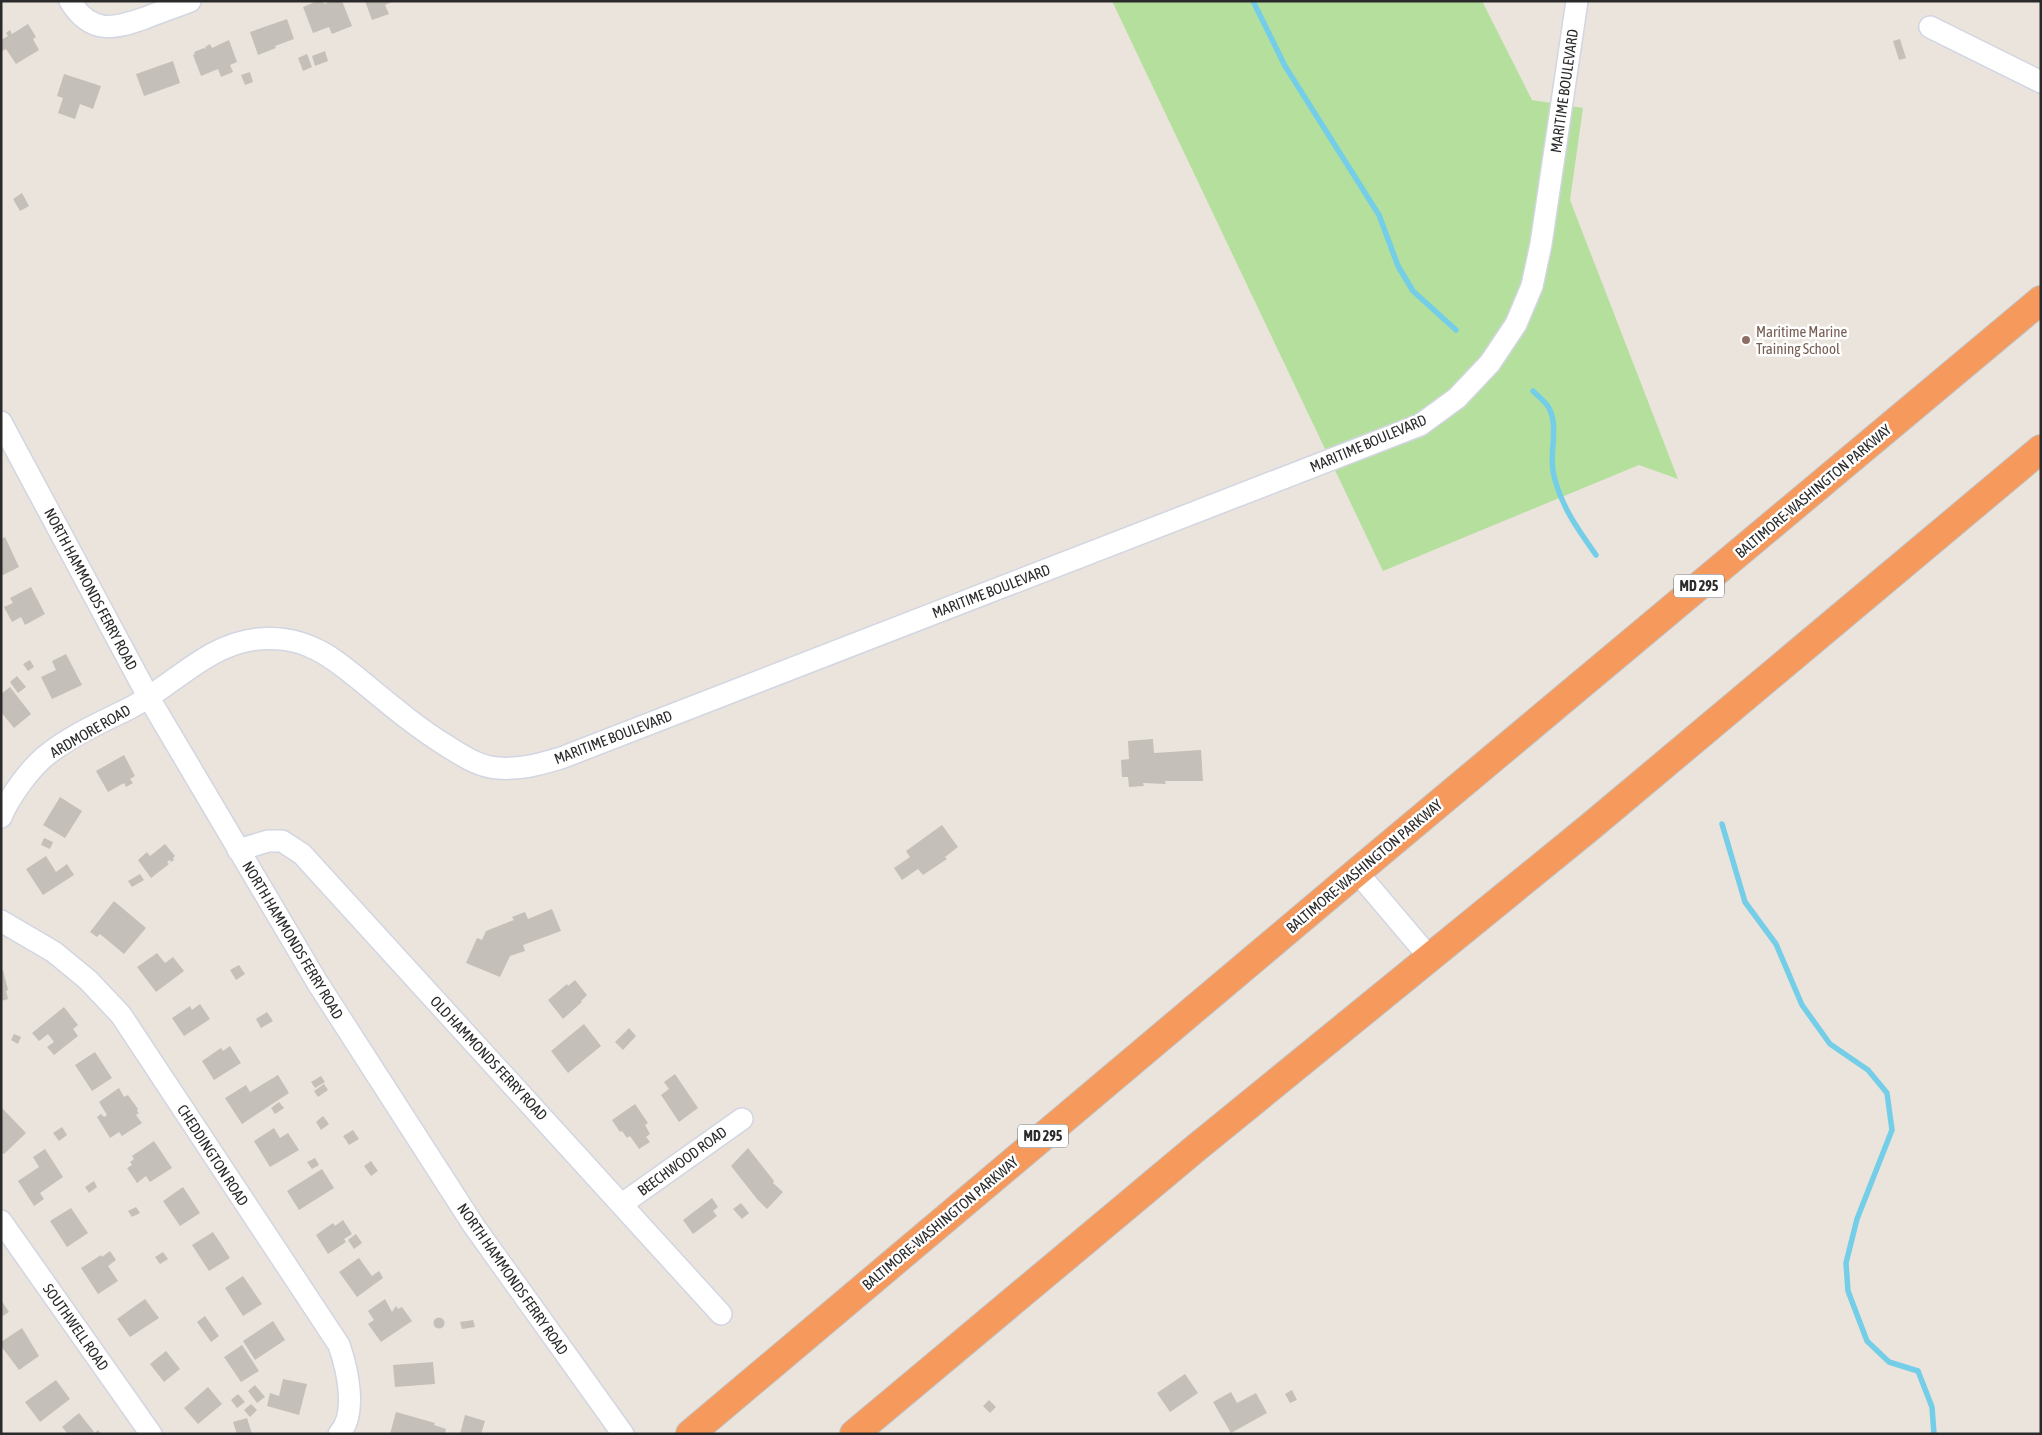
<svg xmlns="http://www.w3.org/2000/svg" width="2042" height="1435" font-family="'Asap Condensed',sans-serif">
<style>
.green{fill:#b5df9c}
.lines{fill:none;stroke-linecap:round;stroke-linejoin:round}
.stream{stroke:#75cee8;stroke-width:5.5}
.building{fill:#c4bfb8}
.minor-casing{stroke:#d2d5e2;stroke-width:24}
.highway-casing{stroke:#c3c3c3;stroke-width:30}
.minor{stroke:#fff;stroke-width:21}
.highway{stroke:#f5995d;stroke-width:28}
.education-dot{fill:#8d6e63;stroke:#fff;stroke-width:2}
.labels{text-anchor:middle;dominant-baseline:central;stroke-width:5;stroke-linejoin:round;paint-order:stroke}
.shield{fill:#fff;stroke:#6a6a6a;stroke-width:1}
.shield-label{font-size:14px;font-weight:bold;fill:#2a2a2a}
.street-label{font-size:15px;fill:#2a2a2a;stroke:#fff}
.education-label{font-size:15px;fill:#785e54;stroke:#fff;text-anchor:start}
</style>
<rect width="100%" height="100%" fill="#ebe4dc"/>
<path class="green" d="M 1112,1 L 1482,1 L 1532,100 L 1583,108 L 1570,200 L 1678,479 L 1639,465 L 1383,571 Z"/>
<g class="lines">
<path class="stream" d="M 1253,1 L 1285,66 L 1379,215 L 1398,266 L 1413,291 L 1456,330
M 1533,391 C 1538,396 1545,401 1549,408 C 1560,430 1547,455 1555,480 C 1563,509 1579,531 1596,555
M 1722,824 L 1745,902 L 1776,944 L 1802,1005 L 1830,1044 L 1868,1070 L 1887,1093 L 1892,1130 L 1857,1219 L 1846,1263 L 1848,1291 L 1867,1341 L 1889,1362 L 1918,1371 L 1932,1407 L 1934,1434"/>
</g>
<path class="building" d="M 317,1 L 323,1 L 324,4 L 332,1 L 342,1 L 352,26 L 332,34 L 329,27 L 313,33 L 303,7 Z
M 365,1 L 394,1 L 385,5 L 389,14 L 372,20 Z
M 287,19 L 294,39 L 275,46 L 276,48 L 258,55 L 250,32 Z
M 28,24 L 36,37 L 33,39 L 39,50 L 16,64 L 6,49 L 2,51 L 1,49 L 1,40 L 8,36 L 6,33 L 10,30 L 12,34 Z
M 1900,39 L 1906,58 L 1899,60 L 1893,41 Z
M 229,40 L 237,62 L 230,65 L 233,72 L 221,77 L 218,69 L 201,76 L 193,55 L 195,54 L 194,52 L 204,48 L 206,49 L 205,47 L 210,44 L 212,48 Z
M 325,51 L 328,61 L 315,66 L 312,56 Z
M 307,54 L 312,67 L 303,71 L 298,58 Z
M 173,61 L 180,83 L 144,96 L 136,74 Z
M 250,72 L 253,82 L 245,85 L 241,75 Z
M 64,74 L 101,86 L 93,109 L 80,104 L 75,119 L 58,113 L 63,98 L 57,96 Z
M 22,193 L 29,206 L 20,211 L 13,199 Z
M 5,537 L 19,567 L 1,576 L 1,539 Z
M 31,587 L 45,614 L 25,625 L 21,617 L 12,622 L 4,607 L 13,603 L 10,598 Z
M 66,654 L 82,685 L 52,699 L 41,677 L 56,670 L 52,661 Z
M 30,660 L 34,667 L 28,671 L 23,664 Z
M 17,676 L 26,687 L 18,693 L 10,682 Z
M 10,687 L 31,714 L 14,728 L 1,712 L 1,694 Z
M 1153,739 L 1154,753 L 1201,750 L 1203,781 L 1165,781 L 1166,784 L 1143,783 L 1144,786 L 1129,787 L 1128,777 L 1122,777 L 1121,760 L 1129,759 L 1128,741 Z
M 124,755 L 135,776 L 130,779 L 133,783 L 126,787 L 124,783 L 108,792 L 96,771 Z
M 60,797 L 82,811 L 65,838 L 43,825 Z
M 942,825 L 958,847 L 945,857 L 947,859 L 923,875 L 918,869 L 902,880 L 894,868 L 910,857 L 906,851 Z
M 44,838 L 53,842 L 50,849 L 41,845 Z
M 165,844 L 175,856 L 173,858 L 174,860 L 171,862 L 170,860 L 167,862 L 169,864 L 151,878 L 138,860 L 147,852 L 150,856 Z
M 46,856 L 56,872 L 67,864 L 74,875 L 43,895 L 26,869 Z
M 140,874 L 144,880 L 132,887 L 128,881 Z
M 114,901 L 146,928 L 124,954 L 100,934 L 97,937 L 90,932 Z
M 552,909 L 561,931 L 523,945 L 525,951 L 510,956 L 500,977 L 466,963 L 477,938 L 482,940 L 486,931 L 514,920 L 512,917 L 525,912 L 528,919 Z
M 157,953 L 165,963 L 173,957 L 184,971 L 156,992 L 137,967 Z
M 239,965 L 245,974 L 236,980 L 230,970 Z
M 1,970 L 3,970 L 8,990 L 6,991 L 8,999 L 1,1001 Z
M 575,980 L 587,995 L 581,1001 L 582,1002 L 563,1019 L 548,1000 L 567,984 L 568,986 Z
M 200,1004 L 210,1019 L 184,1036 L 172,1018 L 190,1006 L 192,1010 Z
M 64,1007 L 78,1025 L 73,1029 L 78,1036 L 54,1055 L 47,1047 L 54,1042 L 48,1034 L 39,1041 L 32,1033 Z
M 267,1012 L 273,1021 L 261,1028 L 256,1019 Z
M 584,1024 L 601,1046 L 568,1073 L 551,1051 Z
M 629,1028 L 636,1036 L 623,1050 L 615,1042 Z
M 14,1034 L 21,1037 L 18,1044 L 11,1040 Z
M 230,1046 L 241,1063 L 214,1080 L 202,1061 L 221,1048 L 223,1051 Z
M 95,1052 L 112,1078 L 92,1091 L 75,1065 Z
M 675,1074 L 698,1108 L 679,1122 L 661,1095 L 669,1089 L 664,1082 Z
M 278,1075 L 289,1093 L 242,1124 L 225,1098 L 246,1085 L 250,1092 Z
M 321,1076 L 325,1082 L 315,1088 L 311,1082 Z
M 324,1084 L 328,1090 L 318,1097 L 314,1091 Z
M 119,1088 L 124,1097 L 128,1095 L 138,1109 L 137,1111 L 139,1113 L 136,1115 L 142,1123 L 122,1136 L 119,1132 L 110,1138 L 97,1117 L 101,1114 L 104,1117 L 107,1115 L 99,1102 Z
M 279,1102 L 284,1108 L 275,1114 L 271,1108 Z
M 635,1104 L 648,1123 L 645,1125 L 650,1134 L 646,1137 L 650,1142 L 639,1149 L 630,1136 L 627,1138 L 622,1131 L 620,1132 L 612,1120 Z
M 1,1107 L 26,1133 L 4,1154 L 1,1152 Z
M 323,1116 L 329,1124 L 321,1130 L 316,1122 Z
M 62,1127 L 67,1135 L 59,1141 L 53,1133 Z
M 274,1128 L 280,1138 L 288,1133 L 299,1150 L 270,1167 L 254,1141 Z
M 353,1130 L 359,1139 L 349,1145 L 343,1136 Z
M 154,1141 L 172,1168 L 150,1182 L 146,1176 L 137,1183 L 127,1168 L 132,1165 L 130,1162 L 134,1159 L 132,1156 Z
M 748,1148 L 774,1181 L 773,1183 L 783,1192 L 767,1209 L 757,1199 L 731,1166 Z
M 45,1149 L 63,1177 L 40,1193 L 44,1199 L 34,1206 L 18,1181 L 39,1167 L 33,1157 Z
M 315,1158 L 319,1165 L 312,1169 L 307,1162 Z
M 371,1161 L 378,1171 L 371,1176 L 364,1166 Z
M 322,1169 L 334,1188 L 299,1210 L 287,1191 Z
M 94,1181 L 97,1187 L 89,1193 L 85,1187 Z
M 183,1187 L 200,1213 L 180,1226 L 163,1201 Z
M 712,1198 L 718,1207 L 713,1211 L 717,1216 L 693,1234 L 683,1220 Z
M 741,1203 L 749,1213 L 742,1219 L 733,1209 Z
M 136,1207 L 140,1213 L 132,1217 L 128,1211 Z
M 71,1208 L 88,1233 L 67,1247 L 50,1221 Z
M 343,1220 L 352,1234 L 344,1239 L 346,1242 L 328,1254 L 316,1235 L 333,1223 L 335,1226 Z
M 213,1232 L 230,1258 L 209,1271 L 192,1245 Z
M 356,1234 L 362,1243 L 354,1249 L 348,1240 Z
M 110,1251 L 116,1260 L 108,1266 L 118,1281 L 98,1294 L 81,1268 L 101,1255 L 102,1257 Z
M 163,1252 L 168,1259 L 160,1264 L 155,1257 Z
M 359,1258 L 372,1276 L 379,1271 L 383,1278 L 357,1297 L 339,1272 Z
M 243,1276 L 262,1304 L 243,1316 L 225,1288 Z
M 145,1299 L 159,1318 L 130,1337 L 117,1319 Z
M 385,1299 L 392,1312 L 396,1306 L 398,1309 L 402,1307 L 412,1321 L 381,1342 L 368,1324 L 374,1320 L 368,1311 Z
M 1,1300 L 9,1312 L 1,1317 Z
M 205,1316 L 219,1336 L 211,1342 L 197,1322 Z
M433.5 1323a5.5 5.5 0 1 1 11 0a5.5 5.5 0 1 1-11 0Z
M 473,1320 L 475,1327 L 462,1329 L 460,1322 Z
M 273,1321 L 285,1340 L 255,1360 L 243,1341 Z
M 22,1328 L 39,1356 L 19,1370 L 1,1346 L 1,1342 Z
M 242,1345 L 259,1371 L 241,1382 L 224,1357 Z
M 166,1351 L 180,1369 L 164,1382 L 150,1364 Z
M 433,1362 L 435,1384 L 395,1387 L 393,1365 Z
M 1185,1374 L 1198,1393 L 1170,1412 L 1157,1393 Z
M 283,1379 L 307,1384 L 299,1415 L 267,1406 L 270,1393 L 279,1396 Z
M 56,1380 L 70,1399 L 40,1422 L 25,1402 Z
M 255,1385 L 265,1397 L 257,1403 L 248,1391 Z
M 208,1387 L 222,1404 L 198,1424 L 184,1408 Z
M 1292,1390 L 1297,1400 L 1290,1403 L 1285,1394 Z
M 1231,1392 L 1237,1403 L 1256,1393 L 1267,1413 L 1231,1433 L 1213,1402 Z
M 238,1394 L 245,1402 L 237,1408 L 231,1400 Z
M 989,1400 L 996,1407 L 990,1413 L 983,1406 Z
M 251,1404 L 257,1410 L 250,1417 L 244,1410 Z
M 396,1412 L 435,1423 L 434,1425 L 446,1429 L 445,1434 L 390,1434 Z
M 79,1413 L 95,1433 L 98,1430 L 101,1434 L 68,1434 L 62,1427 Z
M 465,1415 L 485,1421 L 481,1434 L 460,1434 Z
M 247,1418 L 252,1434 L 237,1434 L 233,1422 Z"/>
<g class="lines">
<g class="minor-casing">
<path id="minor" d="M 70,1 C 91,35 114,29 145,18 C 160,12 175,7 190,1
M 1930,27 L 2041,82
M 1,422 L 149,698 L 317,982 L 474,1226 L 623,1434
M 1,817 C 9,797 31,767 48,754 C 72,735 102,722 130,708 C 173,686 207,644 258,639 C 276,637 297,640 313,648 C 330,655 346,669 360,680 C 388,703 416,727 447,746 C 463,756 479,767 498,768 C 521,770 540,764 561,758 L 1420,425 L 1457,398 L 1490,363 L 1516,324 L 1532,286 L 1541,244 L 1577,1
M 238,850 L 268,841 L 282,841 L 302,854 L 721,1314
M 1357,872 L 1430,958
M 1,921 L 54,952 L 88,980 L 121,1015 L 339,1345 C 347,1368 358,1414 339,1434
M 622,1204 L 742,1119
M 1,1221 L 151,1434"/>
</g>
<g class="highway-casing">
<path id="highway" d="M 690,1434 L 1357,872 L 2041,300
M 854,1434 L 1196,1148 L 1590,827 L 2041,449"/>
</g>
<use href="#minor" class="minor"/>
<use href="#highway" class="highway"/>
</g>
<circle class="education-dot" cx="1746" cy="340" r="5"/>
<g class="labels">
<g class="shield">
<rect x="1674" y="574.5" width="50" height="23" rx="4"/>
<rect x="1018" y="1124.5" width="50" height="23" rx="4"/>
</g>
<g class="shield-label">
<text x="1699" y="586">MD 295</text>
<text x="1043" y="1136">MD 295</text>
</g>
<g class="street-label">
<text transform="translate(1564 91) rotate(-82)">MARITIME BOULEVARD</text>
<text transform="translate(1368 443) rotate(-23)">MARITIME BOULEVARD</text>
<text transform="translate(1813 491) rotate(-40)">BALTIMORE-WASHINGTON PARKWAY</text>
<text transform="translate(91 589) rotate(62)">NORTH HAMMONDS FERRY ROAD</text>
<text transform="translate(991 591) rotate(-21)">MARITIME BOULEVARD</text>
<text transform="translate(90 731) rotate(-30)">ARDMORE ROAD</text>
<text transform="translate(613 737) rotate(-21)">MARITIME BOULEVARD</text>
<text transform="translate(1364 866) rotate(-40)">BALTIMORE-WASHINGTON PARKWAY</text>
<text transform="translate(293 940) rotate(59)">NORTH HAMMONDS FERRY ROAD</text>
<text transform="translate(489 1058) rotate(47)">OLD HAMMONDS FERRY ROAD</text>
<text transform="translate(213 1155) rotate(57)">CHEDDINGTON ROAD</text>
<text transform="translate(682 1161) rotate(-36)">BEECHWOOD ROAD</text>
<text transform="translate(940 1223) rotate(-40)">BALTIMORE-WASHINGTON PARKWAY</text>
<text transform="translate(513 1279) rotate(55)">NORTH HAMMONDS FERRY ROAD</text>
<text transform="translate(76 1327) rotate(55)">SOUTHWELL ROAD</text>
</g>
<g class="education-label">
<text x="1756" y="331">Maritime Marine<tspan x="1756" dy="17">Training School</tspan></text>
</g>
</g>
<rect width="2042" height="1435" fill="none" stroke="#2a2a2a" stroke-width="5"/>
</svg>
